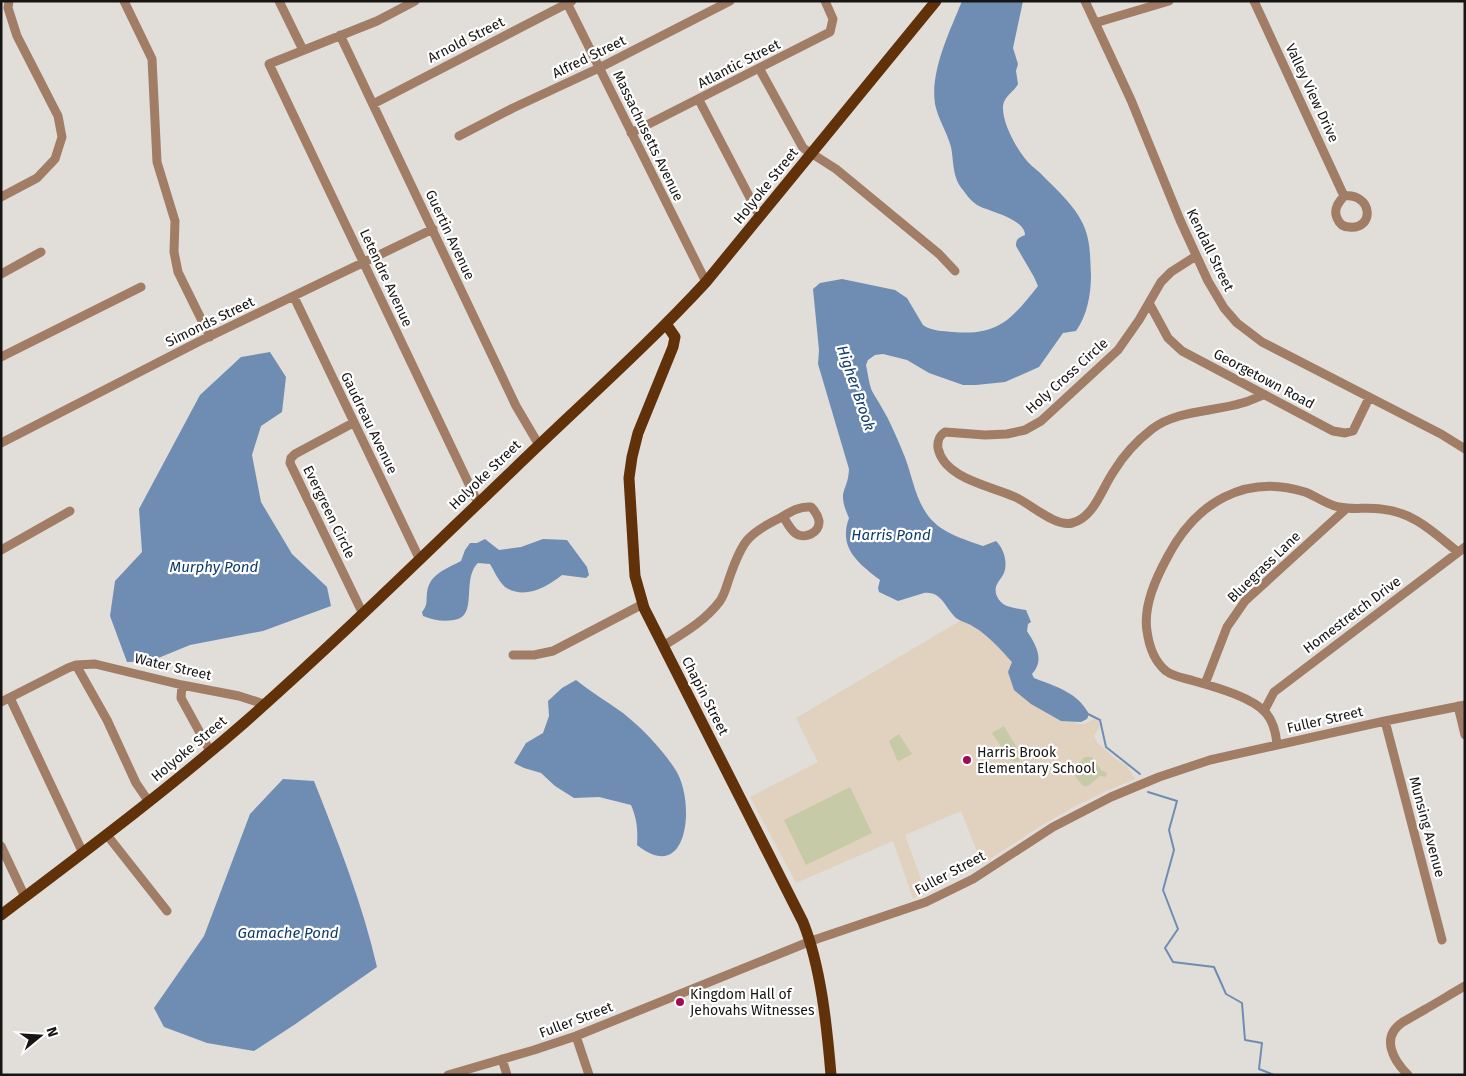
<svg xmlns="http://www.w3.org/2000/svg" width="1466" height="1076" font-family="'Fira Sans',sans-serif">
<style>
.education{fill:#e0d2bf}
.green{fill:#c7caa7}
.water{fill:#6f8db3}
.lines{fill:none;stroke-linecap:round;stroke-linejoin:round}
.stream{stroke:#6f8db3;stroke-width:2}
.minor{stroke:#a27d66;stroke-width:9}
.major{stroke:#61310a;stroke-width:11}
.poi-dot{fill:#9f0c55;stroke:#fff;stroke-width:2}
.labels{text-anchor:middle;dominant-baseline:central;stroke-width:4.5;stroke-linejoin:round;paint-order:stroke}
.street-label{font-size:14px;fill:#161513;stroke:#fff}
.poi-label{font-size:14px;fill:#161513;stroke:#fff;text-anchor:start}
.water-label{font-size:15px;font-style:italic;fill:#0f3a6a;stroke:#fff}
</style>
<rect width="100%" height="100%" fill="#e1ded9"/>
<path class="education" d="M 963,619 L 1013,653 L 1011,673 L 1078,724 L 1084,724 L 1094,719 L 1097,720 L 1101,725 L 1094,736 L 1097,742 L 1113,757 L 1127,766 L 1135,779 L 1104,792 L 1072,808 L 1044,824 L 982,864 L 961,811 L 905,835 L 926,893 L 913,899 L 893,841 L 796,883 L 750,797 L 818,762 L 796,718 Z"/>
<path class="green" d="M 1004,726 L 1023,758 L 1017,762 L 1010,760 L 992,733 Z
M 899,734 L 912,754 L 899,761 L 897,760 L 889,741 Z
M 1085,757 L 1092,757 L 1102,771 L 1106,772 L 1107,774 L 1105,777 L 1100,776 L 1088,786 L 1083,786 L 1074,775 L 1074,767 Z
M 850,787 L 872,833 L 806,865 L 784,820 Z"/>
<path class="water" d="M 962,1 L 1023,1 L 1013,48 L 1018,64 L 1016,71 L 1018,84 C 1014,92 1004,96 1003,106 C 1002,123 1016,148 1027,161 C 1032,167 1039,171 1044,177 C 1058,191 1074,205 1083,224 C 1091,241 1090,258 1091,276 C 1091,294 1087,316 1076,331 L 1063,333 L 1039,367 L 1005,382 L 976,385 L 963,385 L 929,373 L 907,360 L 883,354 L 875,355 L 868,360 L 866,365 C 868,374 869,384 872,391 C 875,397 879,402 882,408 C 890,421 896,436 902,450 C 912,472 914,498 929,517 C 943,534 964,539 983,546 L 996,541 C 1004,549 1008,562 1004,573 C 1002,578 997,582 996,587 C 994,595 1000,603 1007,606 C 1013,608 1020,609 1026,610 L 1031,622 L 1028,624 L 1027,631 C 1036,645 1045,660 1032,674 L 1034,678 C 1057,687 1077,692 1089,714 L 1087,719 L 1081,722 L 1061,721 L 1031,704 L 1014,690 L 1008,672 L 1012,662 C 1001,650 988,635 974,627 C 969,623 961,622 956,618 C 945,608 942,591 924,593 L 898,601 L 879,592 L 878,588 L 880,580 C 858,563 838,548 849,518 C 836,489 848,493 849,469 L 818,364 L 819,350 L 813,289 L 820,283 L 842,279 L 895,290 L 907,298 L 923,325 C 931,331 943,331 953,332 C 998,336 1011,320 1038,286 L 1034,277 L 1016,246 C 1016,239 1018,238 1025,235 C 1025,219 991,212 979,206 C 973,203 967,196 963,190 C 952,177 954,162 951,147 C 947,132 938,119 935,104 C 930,71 950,31 962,1 Z
M 270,352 L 286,377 L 282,412 L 261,426 L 252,455 L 261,502 L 292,554 L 327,587 L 331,606 L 263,631 L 190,645 L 151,661 L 127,662 L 110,616 L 115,581 L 142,552 L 139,509 L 200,395 L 241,357 Z
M 485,539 L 499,550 L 521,547 L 543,539 L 567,540 L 587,567 L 589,575 L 586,578 L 562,575 C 547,587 524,600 505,587 C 499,582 494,571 490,564 L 478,563 C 461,579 479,617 454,620 C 443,622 433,620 423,616 L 422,612 C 428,605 426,601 427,593 C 429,574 446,569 461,561 L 465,550 L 470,543 L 477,543 Z
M 576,680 C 591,692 608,702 623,713 C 642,728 662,749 675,769 C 696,800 689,887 637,845 C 638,830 637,819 631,805 L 599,797 L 574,798 L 555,786 L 541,773 L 524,768 L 514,763 L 526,743 L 543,733 L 549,716 L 548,701 L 562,688 Z
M 283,779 L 314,781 C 338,842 362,902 377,967 L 294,1025 L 254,1051 L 207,1043 L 164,1027 L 154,1008 L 204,936 L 250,814 Z"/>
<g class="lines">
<path class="stream" d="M 1088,714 L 1100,720 L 1106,747 L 1140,774
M 1148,792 L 1177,801 L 1169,830 L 1174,850 L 1163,890 L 1178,929 L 1165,948 L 1173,962 L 1214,967 L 1226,994 L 1242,1003 L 1245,1040 L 1262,1043 L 1259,1069 L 1274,1075"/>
<path class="minor" d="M 124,1 L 152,59 L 157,162 L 175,221 L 174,252 L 178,272 L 210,337
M 279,1 L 303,50
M 415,1 L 377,21 L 269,64 L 478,503
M 566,1 L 706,282
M 1085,1 L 1131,100 L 1180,220 L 1208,281 L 1224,308 L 1237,323 L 1262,342 L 1441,434 L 1465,449
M 1254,1 L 1344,196
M 1095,23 L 1169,1
M 340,35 L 516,406 L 539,445
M 759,68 L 803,148 L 836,169 L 939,254 L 955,271
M 699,100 L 760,217
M 373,104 L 572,1
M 631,133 L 830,32 L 833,19 L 825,1
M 459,136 L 513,108 L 599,68 L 730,1
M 1344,196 C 1373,193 1375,230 1349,227 C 1343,227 1339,223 1337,218 C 1333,209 1339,202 1344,196 Z
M 1,197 L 37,178 L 55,159 L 62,137 L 58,116 L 17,36 L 8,8 L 9,1
M 1196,256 L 1171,272 L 1161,282 L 1139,320 L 1118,350 L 1041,421 L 1025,430 L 1007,434 L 985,435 L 945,432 C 940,435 937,441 938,448 C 944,479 992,486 1015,497 C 1031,504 1055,527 1072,523 C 1094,518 1102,488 1114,471 C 1123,456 1138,440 1152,429 C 1177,410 1213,412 1242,403 C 1250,401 1257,397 1264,395
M 1,274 L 41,252
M 294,297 L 420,560
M 1149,303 L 1168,338 L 1182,351 L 1333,431 L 1345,433 L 1353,431 L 1369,398
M 1,357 L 141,287
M 353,423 L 295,454 L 291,458 L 290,463 L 363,614
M 1,443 L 200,341 L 433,229
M 1,550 L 70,511
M 663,646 C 684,633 705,621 720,601 C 725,594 727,584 730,576 C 742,542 747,534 780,518 C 790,512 799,506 811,507 C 815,511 818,515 819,521 C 820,533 804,540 795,533 C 790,529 786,521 783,516
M 513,655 L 534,655 L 553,651 L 643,604
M 76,665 L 107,720 L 136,783 L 149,802
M 1205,684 L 1227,627 L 1245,601 L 1347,508
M 182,685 L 181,698 L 210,751
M 10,698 L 83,853
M 1,702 L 68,668 L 76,665 L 95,664 L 182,685 L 239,696 L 264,704
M 1458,706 L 1465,735
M 1264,711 L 1274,692 L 1282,686 L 1465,547
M 1385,721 L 1442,940
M 1277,744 C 1276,734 1273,721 1266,713 C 1252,697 1215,687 1194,681 C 1185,678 1174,677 1166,671 C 1154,661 1149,646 1147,631 C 1143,606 1156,578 1168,556 C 1196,503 1245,473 1305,492 C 1316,496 1327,505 1339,507 C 1353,510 1367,507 1381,509 C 1414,512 1433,532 1458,552
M 107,835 L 167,911
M 1,846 L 25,897
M 576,1036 L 589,1075
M 502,1059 L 507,1075
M 448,1075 L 534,1050 L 576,1036 L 811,941 L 926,902 L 973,879 L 1053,827 L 1111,797 L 1159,777 L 1210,760 L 1385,721 L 1465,705
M 1408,1075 C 1393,1060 1380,1037 1403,1022 C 1410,1018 1417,1014 1424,1010 C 1438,1002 1451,994 1465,986"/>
<path class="major" d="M 666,324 L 675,337 L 673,347 L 638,433 L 632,457 L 629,478 L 635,576 L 644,608 L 803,922 C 821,967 827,1027 831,1075
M 1,915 C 83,853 166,791 244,723 C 337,641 425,554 515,468 C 579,406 646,347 706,282 L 936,1"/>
</g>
<g class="poi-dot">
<circle cx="967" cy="760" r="5"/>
<circle cx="680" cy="1002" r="5"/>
</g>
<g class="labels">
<g class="street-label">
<text transform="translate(466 40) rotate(-27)">Arnold Street</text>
<text transform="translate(589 57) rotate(-26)">Alfred Street</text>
<text transform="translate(739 64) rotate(-27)">Atlantic Street</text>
<text transform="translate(1312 93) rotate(65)">Valley View Drive</text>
<text transform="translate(648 136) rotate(64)">Massachusetts Avenue</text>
<text transform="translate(766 186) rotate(-51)">Holyoke Street</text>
<text transform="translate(450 235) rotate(65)">Guertin Avenue</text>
<text transform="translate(1210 250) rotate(64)">Kendall Street</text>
<text transform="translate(386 278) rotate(65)">Letendre Avenue</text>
<text transform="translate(210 322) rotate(-26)">Simonds Street</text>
<text transform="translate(1067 376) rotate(-42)">Holy Cross Circle</text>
<text transform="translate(1264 379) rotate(28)">Georgetown Road</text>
<text transform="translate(369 423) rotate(64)">Gaudreau Avenue</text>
<text transform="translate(485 475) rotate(-44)">Holyoke Street</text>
<text transform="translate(329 512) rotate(64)">Evergreen Circle</text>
<text transform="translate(1264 567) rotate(-44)">Bluegrass Lane</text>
<text transform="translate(1352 615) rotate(-37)">Homestretch Drive</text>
<text transform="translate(173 667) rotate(13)">Water Street</text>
<text transform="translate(705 696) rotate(63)">Chapin Street</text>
<text transform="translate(1325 720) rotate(-13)">Fuller Street</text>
<text transform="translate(189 749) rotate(-40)">Holyoke Street</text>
<text transform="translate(1427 827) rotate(75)">Munsing Avenue</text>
<text transform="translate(950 873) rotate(-28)">Fuller Street</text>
<text transform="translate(576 1020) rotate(-21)">Fuller Street</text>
</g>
<g class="poi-label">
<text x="977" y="752">Harris Brook<tspan x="977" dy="16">Elementary School</tspan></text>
<text x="690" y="994">Kingdom Hall of<tspan x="690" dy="16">Jehovahs Witnesses</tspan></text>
</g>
<g class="water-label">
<text transform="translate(856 388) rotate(71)">Higher Brook</text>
<text x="891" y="535">Harris Pond</text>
<text x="214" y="567">Murphy Pond</text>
<text x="288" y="933">Gamache Pond</text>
</g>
</g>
<rect width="1466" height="1076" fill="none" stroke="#161513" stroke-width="5"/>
<g transform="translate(40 1036) rotate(72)" stroke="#ffffff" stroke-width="4" paint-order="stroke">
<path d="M0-4L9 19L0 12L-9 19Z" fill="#161513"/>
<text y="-8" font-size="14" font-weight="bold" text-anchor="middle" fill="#161513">N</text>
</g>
</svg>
